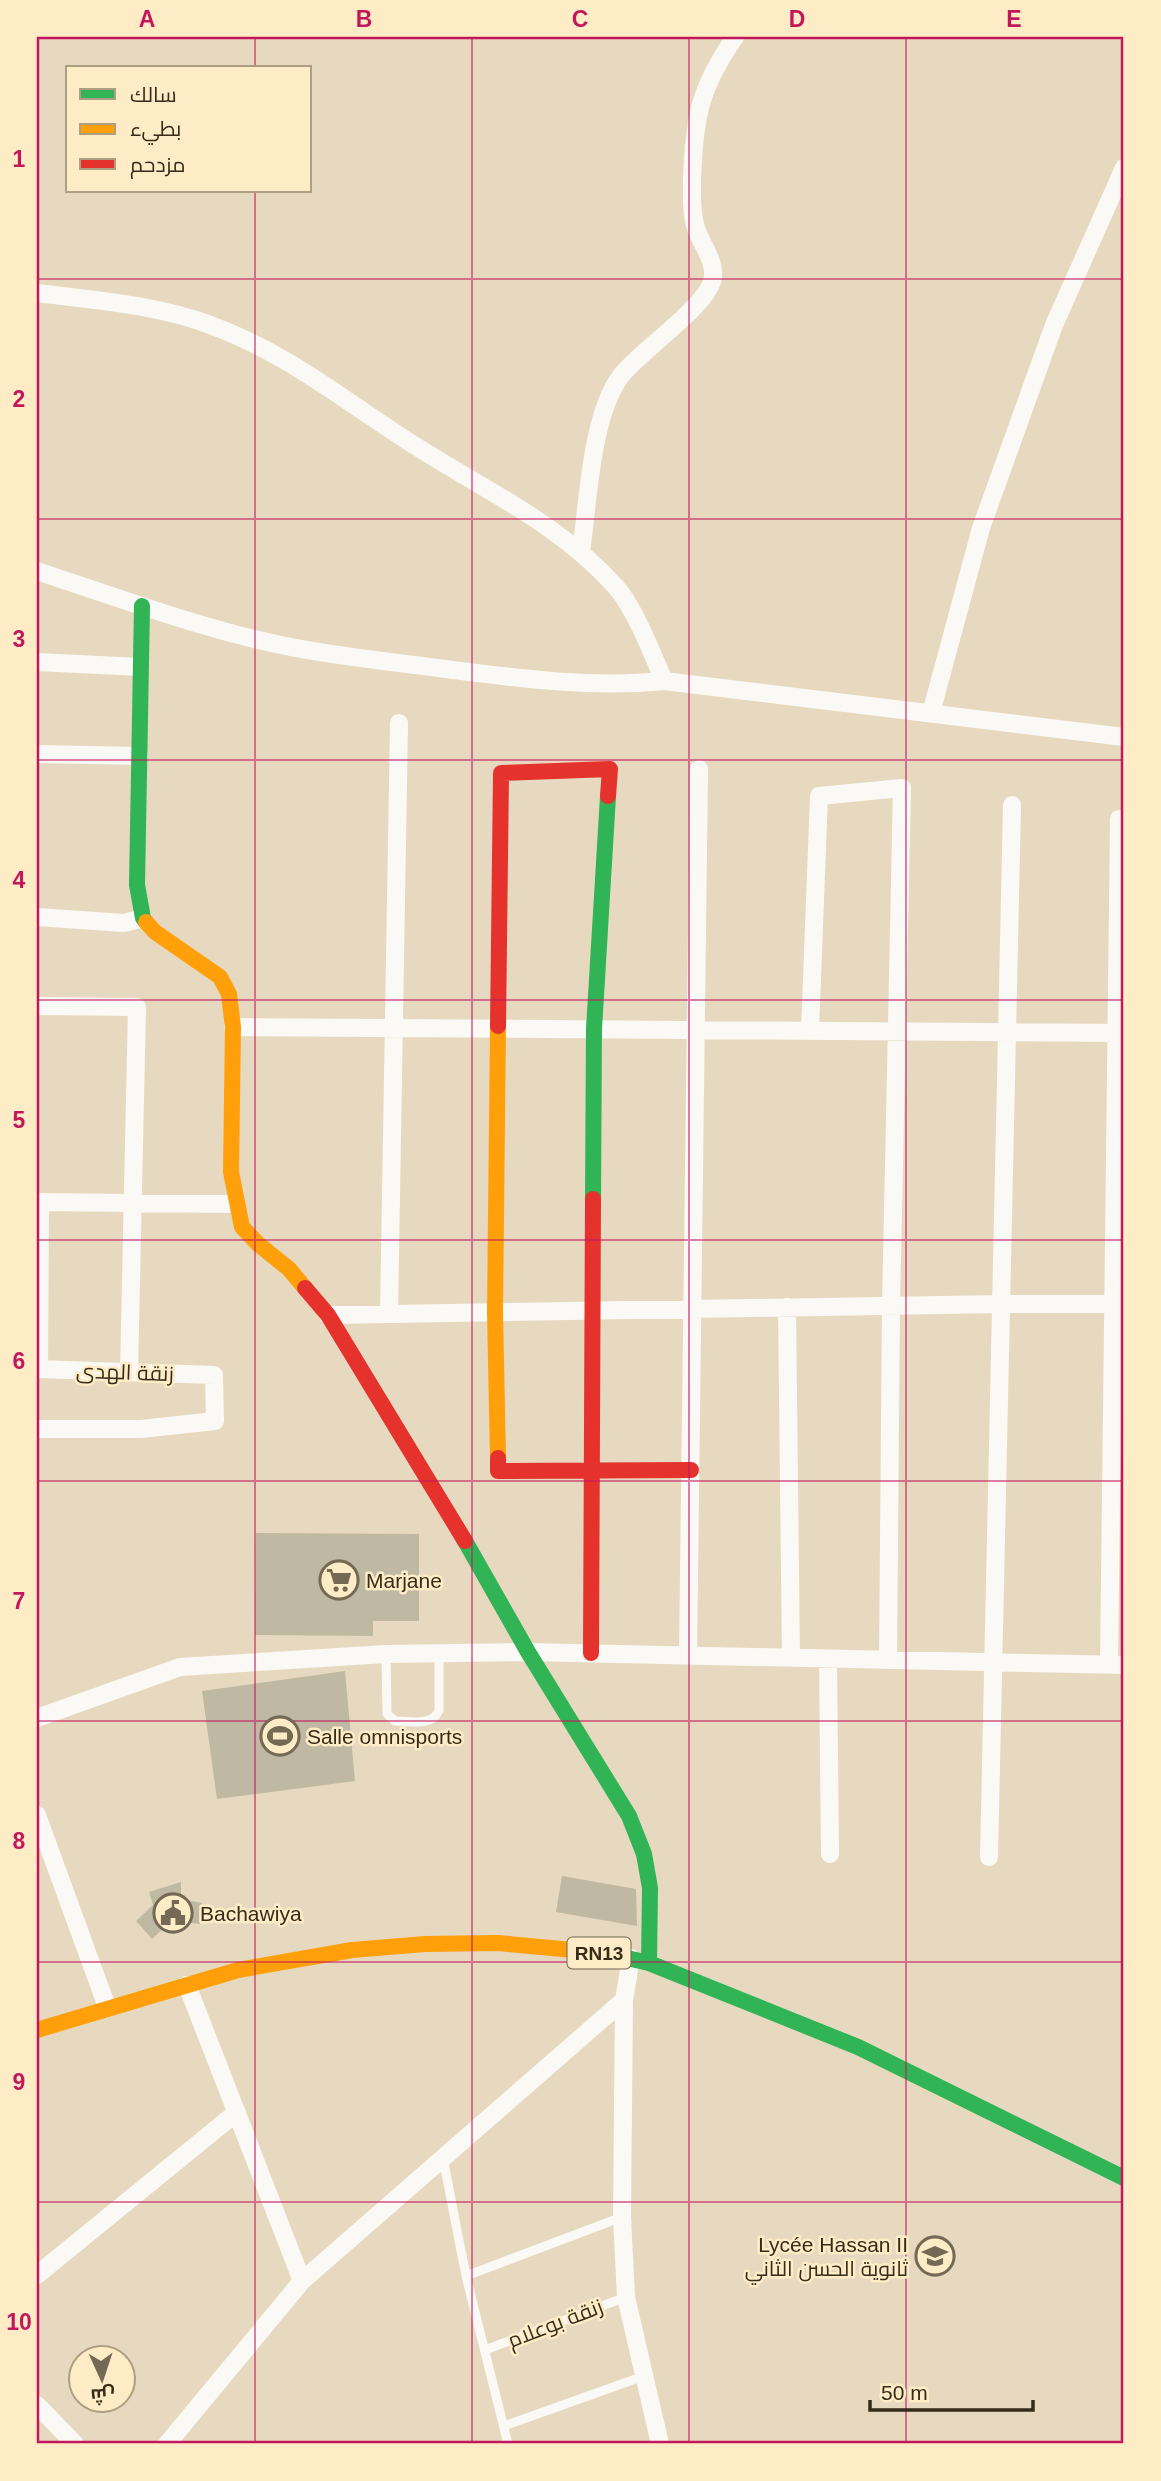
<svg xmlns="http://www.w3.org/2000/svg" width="1161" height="2481" font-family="Arial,Cairo,sans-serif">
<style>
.building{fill:#bfb9a4}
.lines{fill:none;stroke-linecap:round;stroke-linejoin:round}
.lane{stroke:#fbf9f5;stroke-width:9}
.street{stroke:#fbf9f5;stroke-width:18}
.fast{stroke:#30b455;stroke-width:16}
.slow{stroke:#ff9f0a;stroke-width:16}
.jam{stroke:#e5322d;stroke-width:16}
.grid{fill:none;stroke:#c2185b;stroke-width:2;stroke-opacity:0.55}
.labels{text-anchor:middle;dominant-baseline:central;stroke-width:5;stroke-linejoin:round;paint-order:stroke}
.shield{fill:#feecc7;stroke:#71664e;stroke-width:2}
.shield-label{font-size:19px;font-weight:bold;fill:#352c1a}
.street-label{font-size:21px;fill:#352c1a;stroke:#feecc7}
.poi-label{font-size:21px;fill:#352c1a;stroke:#feecc7;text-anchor:start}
.neatline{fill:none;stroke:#c2185b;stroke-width:2.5}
.grid-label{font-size:23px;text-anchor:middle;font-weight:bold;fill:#c2185b}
</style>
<rect width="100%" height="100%" fill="#e6d9bf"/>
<path class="building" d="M 256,1533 L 419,1534 L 419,1621 L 373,1621 L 373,1636 L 255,1635 Z
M 345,1671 L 355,1781 L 217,1799 L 202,1691 Z
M 562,1876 L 636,1889 L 637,1926 L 556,1912 Z
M 181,1882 L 181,1899 L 202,1903 L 200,1924 L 175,1921 L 168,1924 L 152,1939 L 136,1921 L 153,1905 L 149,1892 Z"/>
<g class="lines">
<path class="lane" d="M 386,1654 L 387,1714 L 395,1721 C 410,1721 433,1727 439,1710 L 439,1653
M 443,2158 L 466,2276 L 508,2444
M 466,2276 L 622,2217
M 485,2350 L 626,2297
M 504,2426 L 644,2376"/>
<path class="street" d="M 37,293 C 95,300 158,305 213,326 C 285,353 337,395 400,436 C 473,485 557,520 616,587 C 634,607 653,655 664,681
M 581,552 C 588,503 591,417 620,377 C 638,352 710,305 713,277 C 715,260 701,244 696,228 C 691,213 692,196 692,181 C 694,118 699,89 735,37
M 37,571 C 109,595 181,621 254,639 C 319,655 387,661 453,670 C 524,679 593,688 664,681 L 1124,737
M 37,662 L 140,667
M 931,713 L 981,528 L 1054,325 L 1124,168
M 37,754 L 139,756
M 37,917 L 124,923 L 143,918
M 37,1006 L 137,1007 L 129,1372
M 233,1027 L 1124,1033
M 810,1031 L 819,796 L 902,788 L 891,1306 L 888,1660
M 37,1202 L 236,1204
M 787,1307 L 791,1658
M 389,1314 L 399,723
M 328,1315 L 1001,1304 L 1124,1304
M 37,1369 L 214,1375 L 215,1421 L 141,1429 L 37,1429
M 39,1369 L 40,1202
M 688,1656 L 699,769
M 828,1659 L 830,1854
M 1109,1665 L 1119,819 L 1124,819
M 37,1718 L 180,1667 L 386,1654 L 528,1652 L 1124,1665
M 37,1815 L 107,2007
M 989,1857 L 1012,805
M 631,1958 L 624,2000 L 622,2217 L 626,2297 L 660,2444
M 187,1985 L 302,2281
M 37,2275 L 237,2112
M 37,2405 L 75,2444
M 167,2444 L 302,2281 L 624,2000"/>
<path class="fast" d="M 142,606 L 137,885 L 143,918 L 146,922
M 593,1199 L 594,1029 L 608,796
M 465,1541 L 528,1652 L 629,1816 L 644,1854 L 650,1888 L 649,1963
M 605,1953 L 649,1963 L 858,2047 L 1124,2178"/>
<path class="slow" d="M 146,922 L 155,932 L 220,977 L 229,994 L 233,1027 L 231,1172 L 242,1227 L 258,1244 L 289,1269 L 305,1288
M 498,1458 L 495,1312 L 498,1026
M 37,2030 L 238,1970 L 352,1950 L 425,1944 L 498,1943 L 605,1953"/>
<path class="jam" d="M 498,1026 L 501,773 L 610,769 L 608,796
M 305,1288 L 328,1315 L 465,1541
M 498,1458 L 498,1471 L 691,1470
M 591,1653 L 593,1199"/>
</g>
<path class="grid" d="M 255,37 L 255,68M 472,37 L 472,2444M 689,37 L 689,2444M 906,37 L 906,2444M 255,191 L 255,2444M 37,279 L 1124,279M 37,519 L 1124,519M 37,760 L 1124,760M 37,1000 L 1124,1000M 37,1240 L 1124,1240M 37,1481 L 1124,1481M 37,1721 L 1124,1721M 37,1962 L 1124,1962M 37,2202 L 1124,2202"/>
<defs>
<g id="supermarket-ring" transform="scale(2.0125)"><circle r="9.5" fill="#feecc7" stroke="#736954" stroke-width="1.5"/><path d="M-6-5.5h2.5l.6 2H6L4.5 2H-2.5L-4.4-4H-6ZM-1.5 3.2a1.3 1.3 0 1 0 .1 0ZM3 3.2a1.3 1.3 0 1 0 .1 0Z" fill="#736954"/></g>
<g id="stadium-ring" transform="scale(2.0125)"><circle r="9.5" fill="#feecc7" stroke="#736954" stroke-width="1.5"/><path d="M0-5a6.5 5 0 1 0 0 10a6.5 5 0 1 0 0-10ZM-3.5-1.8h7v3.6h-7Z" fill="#736954"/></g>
<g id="civic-ring" transform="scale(2.0125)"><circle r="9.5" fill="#feecc7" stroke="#736954" stroke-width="1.5"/><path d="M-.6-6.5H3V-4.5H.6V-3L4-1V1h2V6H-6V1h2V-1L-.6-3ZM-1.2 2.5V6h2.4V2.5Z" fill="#736954"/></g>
<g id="school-ring" transform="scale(2.0125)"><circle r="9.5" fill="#feecc7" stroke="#736954" stroke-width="1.5"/><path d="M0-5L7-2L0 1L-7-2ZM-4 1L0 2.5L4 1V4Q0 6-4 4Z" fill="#736954"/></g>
</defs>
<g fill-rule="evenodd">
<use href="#supermarket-ring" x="339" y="1580"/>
<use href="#stadium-ring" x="280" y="1736"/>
<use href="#civic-ring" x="173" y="1913"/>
<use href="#school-ring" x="935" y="2256"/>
</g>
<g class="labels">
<rect class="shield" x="567.5" y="1937.5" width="63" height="31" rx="5"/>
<g class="shield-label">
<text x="599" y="1953">RN13</text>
</g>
<g class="street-label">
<text transform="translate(125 1372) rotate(2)">زنقة الهدى</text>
<text transform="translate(555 2323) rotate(-21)">زنقة بوعلام</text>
</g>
<g class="poi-label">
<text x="366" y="1580">Marjane</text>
<text x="307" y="1736">Salle omnisports</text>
<text x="200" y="1913">Bachawiya</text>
<text x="908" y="2244" text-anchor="end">Lycée Hassan II<tspan x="908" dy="24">ثانوية الحسن الثاني</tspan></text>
</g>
</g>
<rect width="1161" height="2481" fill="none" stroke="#feecc7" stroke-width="77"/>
<rect x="66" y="66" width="245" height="126" fill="#feecc7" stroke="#ae9f82" stroke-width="2"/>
<rect x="80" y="89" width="35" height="10" fill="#30b455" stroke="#ae9f82" stroke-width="2"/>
<text x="130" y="102" font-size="21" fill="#352c1a">سالك</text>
<rect x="80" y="124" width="35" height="10" fill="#ff9f0a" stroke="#ae9f82" stroke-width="2"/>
<text x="130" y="136" font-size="21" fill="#352c1a">بطيء</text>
<rect x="80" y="159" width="35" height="10" fill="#e5322d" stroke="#ae9f82" stroke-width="2"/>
<text x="130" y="172" font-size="21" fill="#352c1a">مزدحم</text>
<g transform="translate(102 2379) rotate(177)"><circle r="33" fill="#feecc7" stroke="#ae9f82" stroke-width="2"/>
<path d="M0-5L12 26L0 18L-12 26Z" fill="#736954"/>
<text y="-10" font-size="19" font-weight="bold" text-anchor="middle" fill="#352c1a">ش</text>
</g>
<path d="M870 2400v10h163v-10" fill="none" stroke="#352c1a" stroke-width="3.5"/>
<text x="881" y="2400" font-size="21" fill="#352c1a" stroke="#feecc7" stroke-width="5" paint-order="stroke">50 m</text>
<rect x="38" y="38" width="1084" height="2404" class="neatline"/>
<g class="grid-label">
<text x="147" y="27">A</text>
<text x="364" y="27">B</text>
<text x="580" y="27">C</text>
<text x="797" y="27">D</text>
<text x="1014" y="27">E</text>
<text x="19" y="167">1</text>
<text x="19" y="407">2</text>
<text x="19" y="647">3</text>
<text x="19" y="888">4</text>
<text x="19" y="1128">5</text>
<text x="19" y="1369">6</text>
<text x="19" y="1609">7</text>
<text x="19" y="1849">8</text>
<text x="19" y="2090">9</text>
<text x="19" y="2330">10</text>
</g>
</svg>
